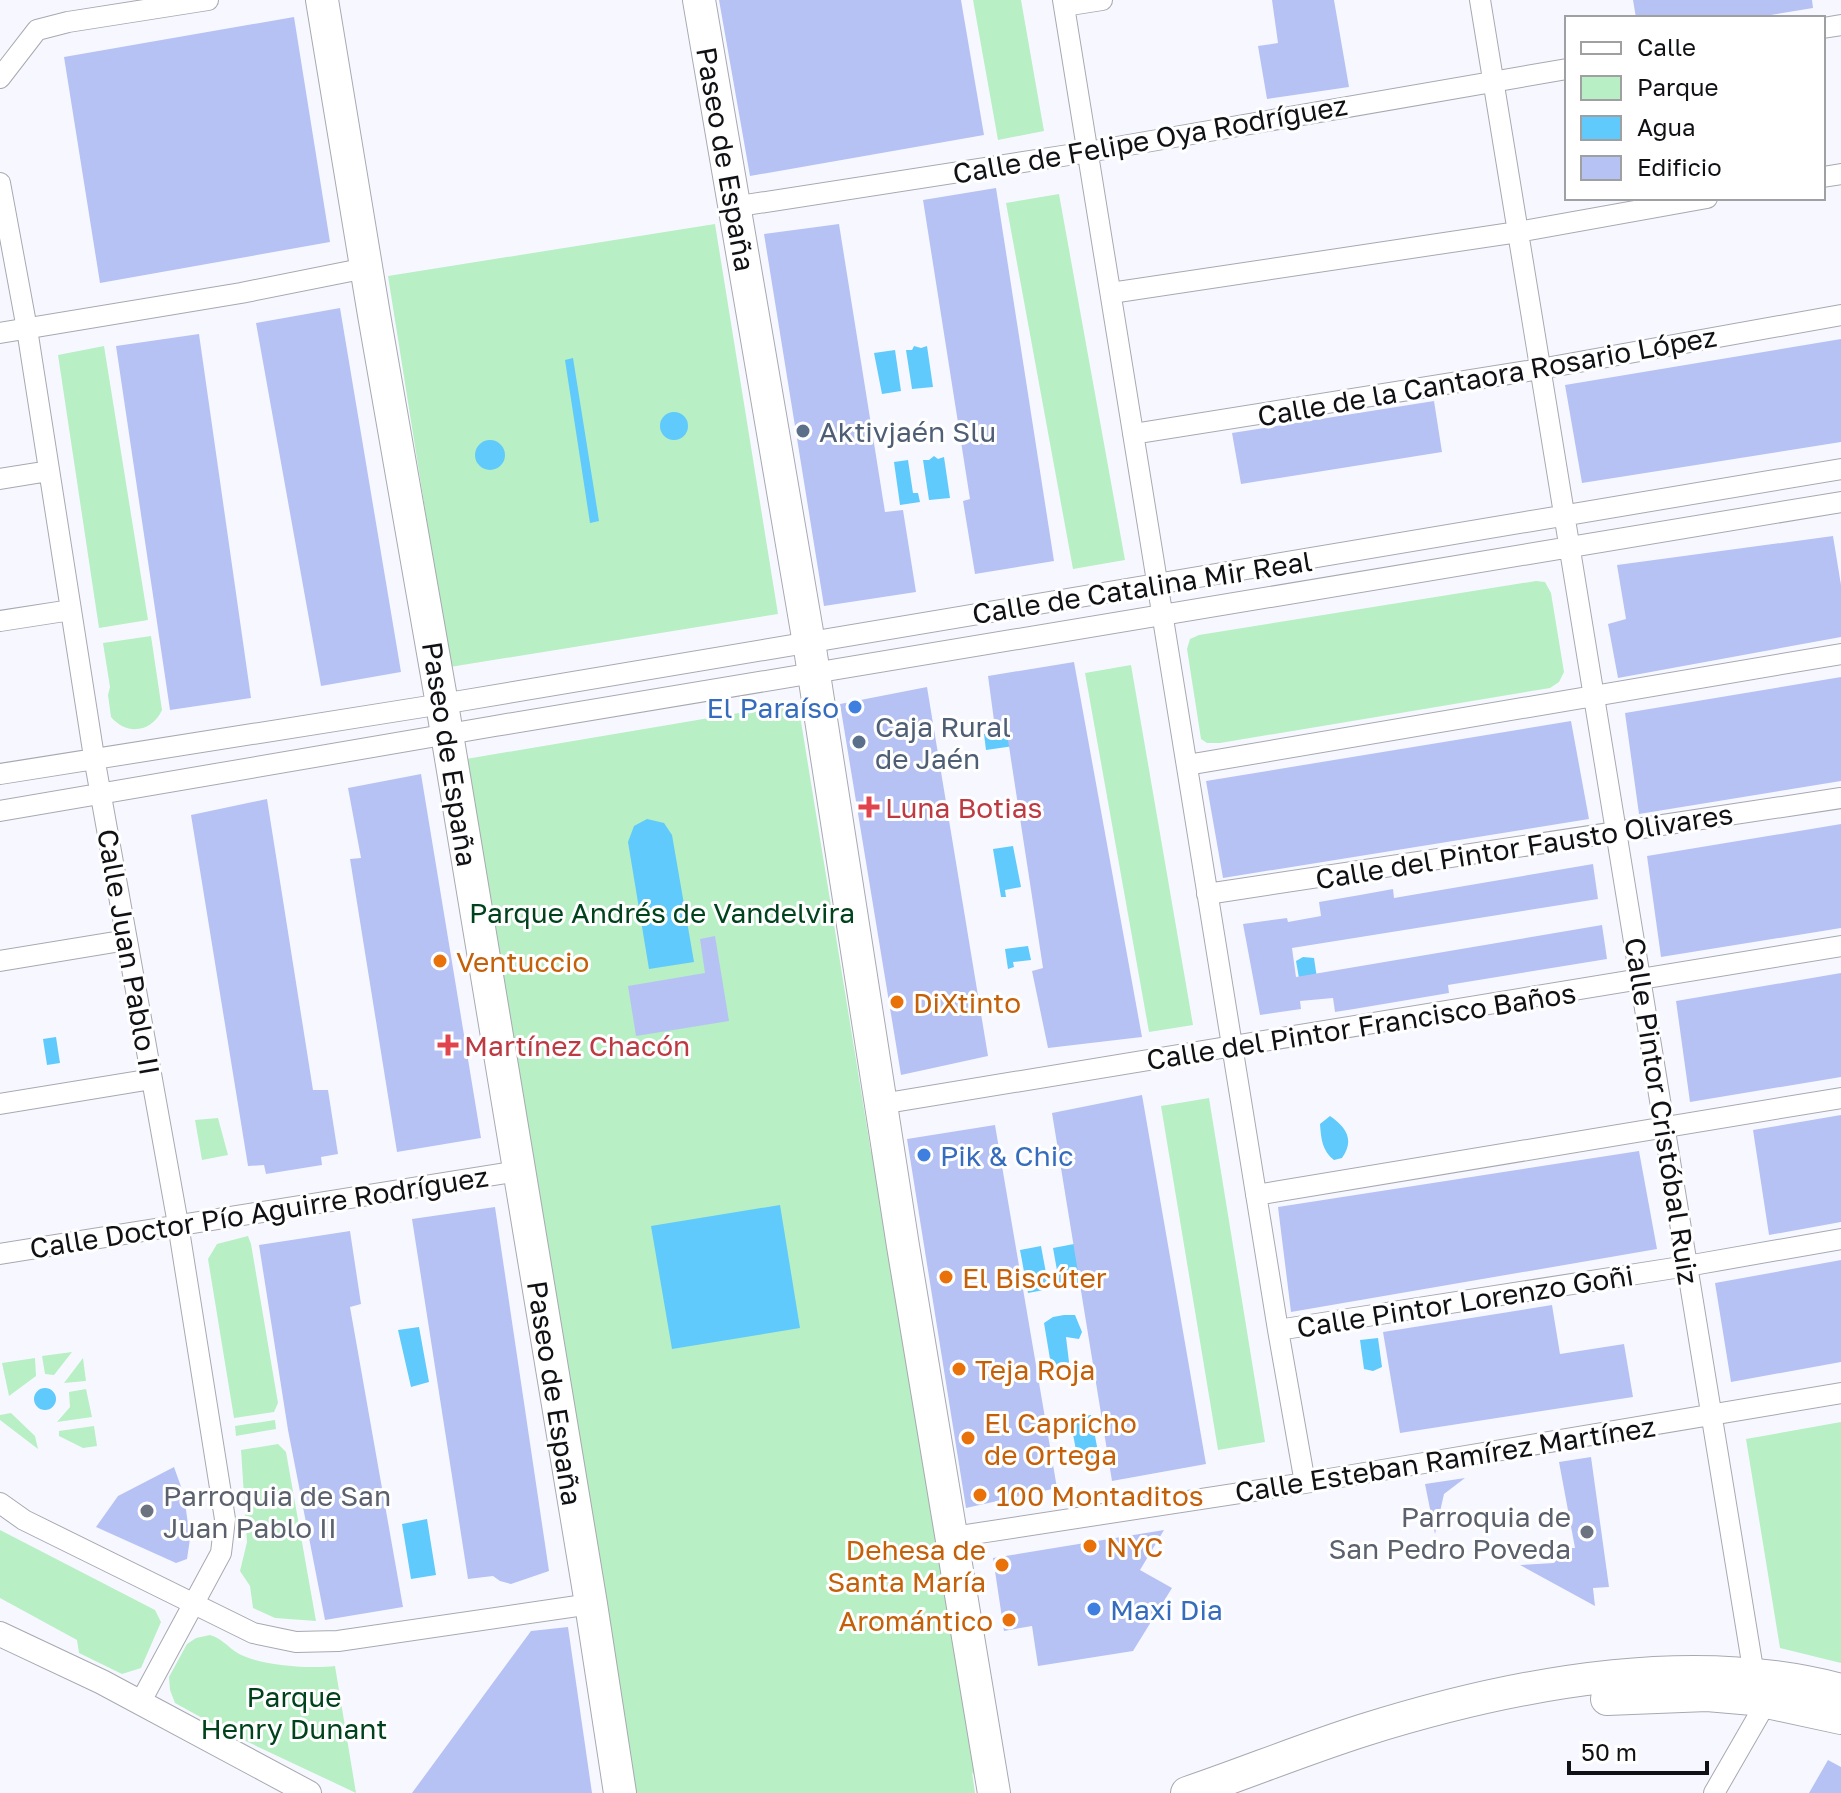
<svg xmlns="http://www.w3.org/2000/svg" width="1841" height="1793" font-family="'Golos Text',sans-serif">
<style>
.green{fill:#b8efc5}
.water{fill:#5fcafb}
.building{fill:#b7c2f4}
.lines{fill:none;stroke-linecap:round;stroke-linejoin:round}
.minor-casing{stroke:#a7a9b0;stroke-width:22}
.tertiary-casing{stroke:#a7a9b0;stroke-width:26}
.primary-casing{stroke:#a7a9b0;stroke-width:34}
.minor{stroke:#fff;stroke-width:20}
.tertiary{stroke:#fff;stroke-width:24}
.primary{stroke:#fff;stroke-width:32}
.service-dot{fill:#5c6f8a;stroke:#fff;stroke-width:3}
.shop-dot{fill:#3f7fe0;stroke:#fff;stroke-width:3}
.health-dot{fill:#e0444e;stroke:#fff;stroke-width:3}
.food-dot{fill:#e8710a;stroke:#fff;stroke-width:3}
.worship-dot{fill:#6b7280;stroke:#fff;stroke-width:3}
.labels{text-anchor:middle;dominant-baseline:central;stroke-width:6;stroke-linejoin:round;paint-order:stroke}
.street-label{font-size:28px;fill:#101114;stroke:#fff}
.service-label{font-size:28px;fill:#4e5e75;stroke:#fff;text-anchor:start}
.shop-label{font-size:28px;fill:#366cbe;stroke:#fff;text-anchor:start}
.health-label{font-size:28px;fill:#be3a42;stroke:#fff;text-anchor:start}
.park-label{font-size:28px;fill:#00421c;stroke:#fff}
.food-label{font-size:28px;fill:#c56008;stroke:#fff;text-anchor:start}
.worship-label{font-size:28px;fill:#5b616d;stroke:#fff;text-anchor:start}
</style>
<rect width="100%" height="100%" fill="#f7f8ff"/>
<path class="green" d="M 973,0 L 1021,0 L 1044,131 L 998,140 Z
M 1059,194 L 1125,560 L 1073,569 L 1006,203 Z
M 715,224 L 778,614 L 450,667 L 388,276 Z
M 104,346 L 148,620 L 99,628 L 58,355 Z
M 1536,581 L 1545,582 L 1551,593 L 1564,672 L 1559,682 L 1550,688 L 1220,743 L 1207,743 L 1201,739 L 1187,649 L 1190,639 L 1199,635 Z
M 151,636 L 162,710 C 152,732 127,736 111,717 L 108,695 L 110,687 L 103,643 Z
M 1131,665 L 1193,1025 L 1149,1032 L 1085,673 Z
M 798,703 L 871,1152 L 876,1152 L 983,1789 L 972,1772 L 975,1793 L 635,1793 L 466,759 Z
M 1209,1098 L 1265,1442 L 1218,1450 L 1161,1106 Z
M 218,1118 L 228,1155 L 202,1160 L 195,1120 Z
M 248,1236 L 251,1244 L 278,1403 L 274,1412 L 234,1418 L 208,1259 L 217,1244 Z
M 72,1352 L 54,1375 L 45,1374 L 42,1356 Z
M 35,1358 L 36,1376 L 9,1396 L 2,1363 Z
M 83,1358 L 86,1381 L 64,1383 Z
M 86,1389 L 92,1417 L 57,1422 L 70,1407 L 69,1392 Z
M 11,1413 L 35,1436 L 38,1449 L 0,1420 L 0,1415 Z
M 275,1420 L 276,1429 L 236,1436 L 235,1426 Z
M 1841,1422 L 1841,1663 L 1780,1648 L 1746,1439 Z
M 94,1426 L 97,1446 L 83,1448 L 59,1436 L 59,1431 Z
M 278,1444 L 286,1452 L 316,1621 L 275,1618 L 253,1608 L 250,1586 L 240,1571 L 247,1542 L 241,1450 Z
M 0,1530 L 155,1610 L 161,1622 L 141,1668 L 122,1674 L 79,1653 L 77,1640 L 0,1598 Z
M 210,1635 C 222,1639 226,1645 236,1652 C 257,1666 310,1669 335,1666 L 356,1793 L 233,1735 L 175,1703 L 170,1690 L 169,1677 L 187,1644 L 196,1638 Z"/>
<path class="water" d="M 914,346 L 921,348 L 927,346 L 933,387 L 912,389 L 906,350 L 912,350 Z
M 895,350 L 901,391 L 882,394 L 874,353 Z
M 573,358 L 599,521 L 590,523 L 565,360 Z
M660 426a14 14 0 1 1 28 0a14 14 0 1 1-28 0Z
M475 455a15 15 0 1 1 30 0a15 15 0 1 1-30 0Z
M 934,456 L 938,459 L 944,457 L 950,498 L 929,500 L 923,460 L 929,460 Z
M 908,460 L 913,493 L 918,493 L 920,502 L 900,505 L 894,462 Z
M 1011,730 L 1014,746 L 986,750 L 984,734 Z
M 647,819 L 664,823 L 672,835 L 694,962 L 649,969 L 628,842 L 634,826 Z
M 1013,846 L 1021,887 L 1005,890 L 1006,897 L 1001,897 L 993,849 Z
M 1028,946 L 1031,960 L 1013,962 L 1014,967 L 1008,969 L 1005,949 Z
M 1303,957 L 1314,958 L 1319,992 L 1302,995 L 1296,961 Z
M 56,1037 L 60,1063 L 47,1065 L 43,1039 Z
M 1330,1116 C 1346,1127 1355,1140 1342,1158 L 1334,1160 C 1322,1151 1321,1138 1320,1124 Z
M 780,1205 L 800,1328 L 672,1349 L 651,1226 Z
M 1074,1244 L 1081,1283 L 1060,1287 L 1053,1248 Z
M 1041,1246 L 1049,1289 L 1028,1293 L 1020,1250 Z
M 1064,1315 L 1075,1315 L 1082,1332 L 1079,1339 L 1066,1337 L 1069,1362 L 1065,1367 L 1055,1368 L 1050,1359 L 1044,1323 L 1053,1317 Z
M 419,1327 L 429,1382 L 411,1387 L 398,1330 Z
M 1378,1338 L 1382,1367 L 1373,1371 L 1364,1369 L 1360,1340 Z
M34 1399a11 11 0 1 1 22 0a11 11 0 1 1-22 0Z
M 1091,1415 L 1099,1457 L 1078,1461 L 1070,1418 Z
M 427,1519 L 436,1575 L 411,1579 L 402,1524 Z"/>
<path class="building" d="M 719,0 L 961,0 L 984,135 L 750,176 Z
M 1272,0 L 1334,0 L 1349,87 L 1267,99 L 1258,46 L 1278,43 Z
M 1633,0 L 1812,0 L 1813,8 L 1753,18 L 1636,18 Z
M 294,17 L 330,242 L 100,283 L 64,57 Z
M 996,188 L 1054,561 L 975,574 L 963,501 L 970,499 L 923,200 Z
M 839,224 L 885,512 L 903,510 L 916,592 L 824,606 L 764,234 Z
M 340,308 L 401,672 L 321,686 L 256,323 Z
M 199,334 L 251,698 L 170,710 L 116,346 Z
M 1841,339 L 1841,442 L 1582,483 L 1565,385 Z
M 1434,401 L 1442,452 L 1241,484 L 1232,433 Z
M 1833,536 L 1841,585 L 1841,637 L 1618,678 L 1608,624 L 1626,619 L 1617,565 Z
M 1074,662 L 1142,1037 L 1048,1048 L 1032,971 L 1043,968 L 1006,727 L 995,728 L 988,676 Z
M 1841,677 L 1841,781 L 1639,814 L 1625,713 Z
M 927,687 L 988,1056 L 901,1075 L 840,704 Z
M 1571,721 L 1589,819 L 1223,878 L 1206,781 Z
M 421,774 L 481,1138 L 397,1152 L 350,859 L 361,858 L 348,788 Z
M 267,799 L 313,1090 L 328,1090 L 338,1154 L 321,1157 L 322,1165 L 266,1174 L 264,1165 L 248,1166 L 191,815 Z
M 1841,824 L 1841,928 L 1661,957 L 1647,856 Z
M 1593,864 L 1598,899 L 1292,948 L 1296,977 L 1602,925 L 1607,959 L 1448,985 L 1449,993 L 1354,1009 L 1335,1012 L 1333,998 L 1300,1001 L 1301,1009 L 1260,1015 L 1243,924 L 1287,918 L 1288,922 L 1321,916 L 1319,902 L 1360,895 L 1393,889 L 1394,898 Z
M 715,936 L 729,1021 L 636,1036 L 628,986 L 705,973 L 700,939 Z
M 1841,973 L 1841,1077 L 1690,1102 L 1676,1001 Z
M 1142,1095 L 1206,1464 L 1112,1481 L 1052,1113 Z
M 1841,1115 L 1841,1222 L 1769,1235 L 1753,1130 Z
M 995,1125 L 1057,1488 L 966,1508 L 907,1139 Z
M 1639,1151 L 1657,1249 L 1291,1312 L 1278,1207 Z
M 495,1207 L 549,1571 L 511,1584 L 500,1581 L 493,1576 L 468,1579 L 412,1219 Z
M 350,1231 L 361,1304 L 350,1307 L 403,1607 L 325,1620 L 288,1430 L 259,1245 Z
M 1841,1260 L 1841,1362 L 1731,1382 L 1715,1283 Z
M 1552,1305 L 1560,1354 L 1624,1344 L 1633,1397 L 1400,1433 L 1383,1332 Z
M 1591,1457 L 1609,1587 L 1593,1588 L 1595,1606 L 1520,1565 L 1554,1563 L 1566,1548 L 1575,1548 L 1559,1462 Z
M 174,1467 L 184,1495 L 190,1539 L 187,1559 L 176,1563 L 96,1527 L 118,1496 Z
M 1465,1478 L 1444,1494 L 1435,1534 L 1425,1484 Z
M 1164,1530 L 1140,1570 L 1172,1588 L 1133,1651 L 1038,1666 L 1032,1626 L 1004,1631 L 993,1558 Z
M 568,1627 L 592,1793 L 412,1793 L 531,1631 Z
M 1828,1760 L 1841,1767 L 1841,1793 L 1809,1793 Z"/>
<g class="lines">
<g class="minor-casing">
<path id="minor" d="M 1063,0 L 1278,1330 L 1305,1483
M 1480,0 L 1754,1675
M 1064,6 L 1102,0
M 1823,28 L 1841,25
M 0,78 L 37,30 L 68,22 L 208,0
M 1823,177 L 1841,174
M 0,183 L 27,329 L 94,757 L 178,1224 L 225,1519 L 221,1553 L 140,1703
M 733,207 L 1088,152 L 1567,69
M 1111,293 L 1518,232 L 1707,198
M 0,333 L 241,293 L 366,268
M 1133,434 L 1540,369 L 1841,315
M 0,479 L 49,471
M 0,621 L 71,610
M 1187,765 L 1841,654
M 0,774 L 442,704 L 1841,469
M 0,811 L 495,726 L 1841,502
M 1207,894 L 1841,798
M 0,961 L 127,940
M 0,1104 L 152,1079
M 881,1104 L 1841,946
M 1256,1195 L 1841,1098
M 0,1254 L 518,1171
M 1278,1330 L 1687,1266 L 1841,1239
M 0,1503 L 24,1520 L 253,1633 L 296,1642 L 338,1641 L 591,1604
M 953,1537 L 1305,1483 L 1841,1393
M 1714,1793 L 1767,1701"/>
</g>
<g class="tertiary-casing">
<path id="tertiary" d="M 0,1634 L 102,1682 L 309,1793"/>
</g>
<g class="primary-casing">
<path id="primary" d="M 322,0 L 374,315 L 442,704 L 591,1604 L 620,1793
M 699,0 L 811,655 L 903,1246 L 994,1793
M 1607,1699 L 1707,1695 L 1753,1699 L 1841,1718
M 1187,1793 C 1246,1773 1304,1749 1364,1730 C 1511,1684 1689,1649 1841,1690"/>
</g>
<use href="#minor" class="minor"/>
<use href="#tertiary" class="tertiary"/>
<use href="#primary" class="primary"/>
</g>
<g class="service-dot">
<circle cx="803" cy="431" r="8"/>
<circle cx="859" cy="742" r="8"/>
</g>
<g class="shop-dot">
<circle cx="855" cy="707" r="8"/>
<circle cx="924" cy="1155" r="8"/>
<circle cx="1094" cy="1609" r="8"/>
</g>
<g class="health-dot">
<path d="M865 795h8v8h8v8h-8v8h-8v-8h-8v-8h8z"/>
<path d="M444 1033h8v8h8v8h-8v8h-8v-8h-8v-8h8z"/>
</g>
<g class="food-dot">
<circle cx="440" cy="961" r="8"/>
<circle cx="897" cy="1002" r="8"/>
<circle cx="946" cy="1277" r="8"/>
<circle cx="959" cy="1369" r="8"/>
<circle cx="968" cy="1438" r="8"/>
<circle cx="980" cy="1495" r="8"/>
<circle cx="1090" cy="1546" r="8"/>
<circle cx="1002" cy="1565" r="8"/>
<circle cx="1009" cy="1620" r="8"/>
</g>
<g class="worship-dot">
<circle cx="147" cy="1511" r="8"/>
<circle cx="1587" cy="1532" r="8"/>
</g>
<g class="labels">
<g class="street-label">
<text transform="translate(1150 139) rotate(-10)">Calle de Felipe Oya Rodríguez</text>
<text transform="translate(726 159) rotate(80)">Paseo de España</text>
<text transform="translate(1487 376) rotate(-10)">Calle de la Cantaora Rosario López</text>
<text transform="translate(1142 587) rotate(-9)">Calle de Catalina Mir Real</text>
<text transform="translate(450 754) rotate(81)">Paseo de España</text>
<text transform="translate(1524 846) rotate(-9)">Calle del Pintor Fausto Olivares</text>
<text transform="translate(129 952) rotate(80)">Calle Juan Pablo II</text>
<text transform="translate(1361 1026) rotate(-9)">Calle del Pintor Francisco Baños</text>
<text transform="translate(1662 1111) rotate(81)">Calle Pintor Cristóbal Ruiz</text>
<text transform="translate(259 1212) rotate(-9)">Calle Doctor Pío Aguirre Rodríguez</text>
<text transform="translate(1465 1301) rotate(-9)">Calle Pintor Lorenzo Goñi</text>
<text transform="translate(555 1393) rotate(81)">Paseo de España</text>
<text transform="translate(1445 1459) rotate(-9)">Calle Esteban Ramírez Martínez</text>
</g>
<g class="service-label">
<text x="819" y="431">Aktivjaén Slu</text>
<text x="875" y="726">Caja Rural<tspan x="875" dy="32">de Jaén</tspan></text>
</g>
<g class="shop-label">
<text x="839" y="707" text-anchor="end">El Paraíso</text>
<text x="940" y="1155">Pik &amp; Chic</text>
<text x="1110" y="1609">Maxi Dia</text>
</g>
<g class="health-label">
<text x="885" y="807">Luna Botias</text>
<text x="464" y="1045">Martínez Chacón</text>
</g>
<g class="park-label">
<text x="662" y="912">Parque Andrés de Vandelvira</text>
<text x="294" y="1696">Parque<tspan x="294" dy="32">Henry Dunant</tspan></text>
</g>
<g class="food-label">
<text x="456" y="961">Ventuccio</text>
<text x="913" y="1002">DiXtinto</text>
<text x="962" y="1277">El Biscúter</text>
<text x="975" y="1369">Teja Roja</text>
<text x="984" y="1422">El Capricho<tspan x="984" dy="32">de Ortega</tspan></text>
<text x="996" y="1495">100 Montaditos</text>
<text x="1106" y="1546">NYC</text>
<text x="986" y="1549" text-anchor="end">Dehesa de<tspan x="986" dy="32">Santa María</tspan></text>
<text x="993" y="1620" text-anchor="end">Aromántico</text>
</g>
<g class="worship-label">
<text x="163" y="1495">Parroquia de San<tspan x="163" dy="32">Juan Pablo II</tspan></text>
<text x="1571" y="1516" text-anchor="end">Parroquia de<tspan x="1571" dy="32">San Pedro Poveda</tspan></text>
</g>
</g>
<rect x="1565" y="16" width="260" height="184" fill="#ffffff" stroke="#9fa0a1" stroke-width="2"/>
<rect x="1581" y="42" width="40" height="12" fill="#ffffff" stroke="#9fa0a1" stroke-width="2"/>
<text x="1637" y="56" font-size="24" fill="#101114">Calle</text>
<rect x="1581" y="76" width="40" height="24" fill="#b8efc5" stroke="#9fa0a1" stroke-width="2"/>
<text x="1637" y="96" font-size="24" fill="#101114">Parque</text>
<rect x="1581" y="116" width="40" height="24" fill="#5fcafb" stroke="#9fa0a1" stroke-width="2"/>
<text x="1637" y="136" font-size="24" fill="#101114">Agua</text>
<rect x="1581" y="156" width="40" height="24" fill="#b7c2f4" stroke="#9fa0a1" stroke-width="2"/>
<text x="1637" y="176" font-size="24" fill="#101114">Edificio</text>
<path d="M1569 1761v12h138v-12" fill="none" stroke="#101114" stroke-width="4"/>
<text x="1581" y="1761" font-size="24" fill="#101114" stroke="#ffffff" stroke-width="6" paint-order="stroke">50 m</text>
</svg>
